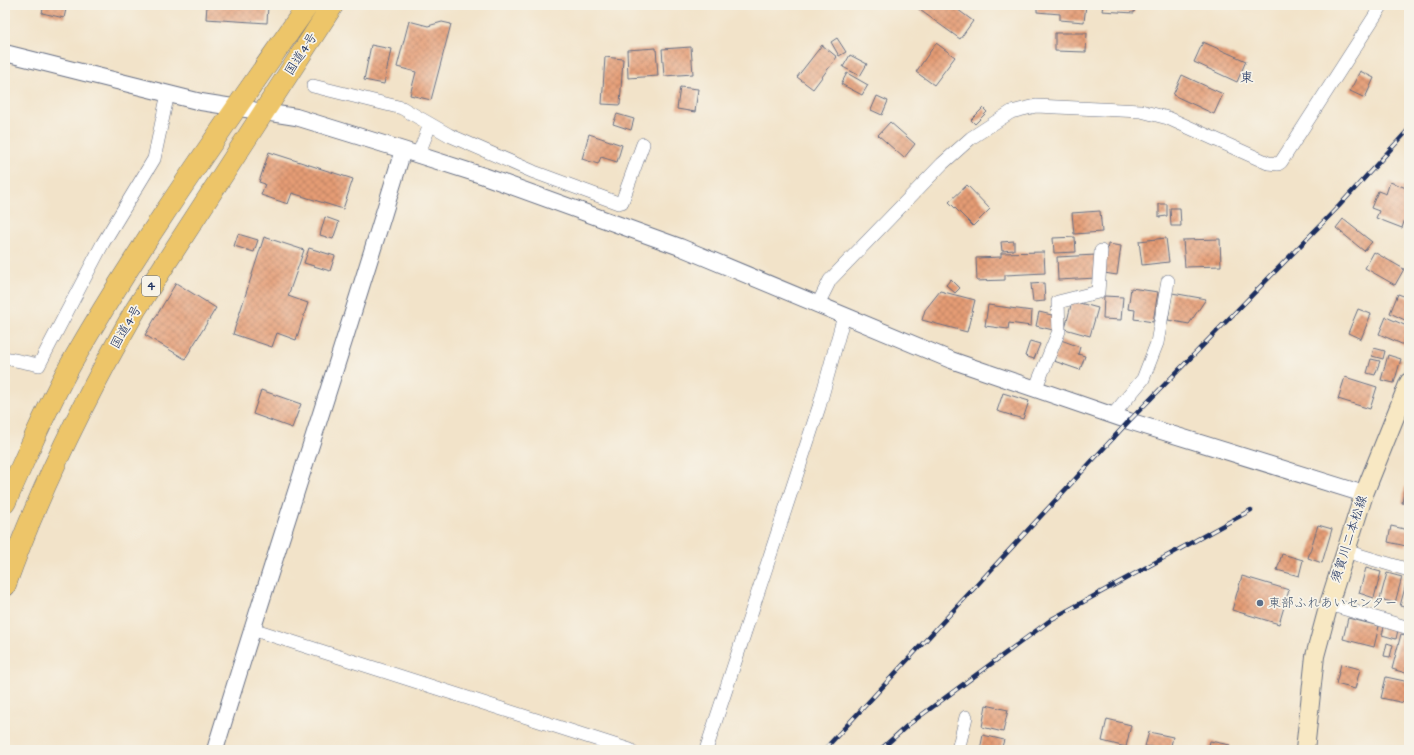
<svg xmlns="http://www.w3.org/2000/svg" width="1414" height="755" font-family="'Architects Daughter','Klee One',sans-serif">
<style>
.building{fill:url(#building-cross-hatch)}
.lines{fill:none;stroke-linecap:round;stroke-linejoin:round}
.minor-casing{stroke:#666e83;stroke-width:14}
.tertiary-casing{stroke:#666e83;stroke-width:18}
.secondary-casing{stroke:#666e83;stroke-width:20}
.trunk-casing{stroke:#666e83;stroke-width:22}
.minor{stroke:#fff;stroke-width:13}
.tertiary{stroke:#fff;stroke-width:16}
.secondary{stroke:#f8e8c3;stroke-width:18}
.trunk{stroke:#edc569;stroke-width:21}
.rail-casing{stroke:#1b2f5e;stroke-width:4.5}
.rail{stroke:#f7f3e8;stroke-width:3;stroke-dasharray:9;stroke-linecap:butt}
.service-dot{fill:#5c6f8a;stroke:#f7f3e8;stroke-width:1.5}
.labels{text-anchor:middle;dominant-baseline:central;stroke-width:3.5;stroke-linejoin:round;paint-order:stroke}
.shield{fill:#f7f3e8;stroke:#5d6a87;stroke-width:1}
.shield-label{font-size:12px;font-weight:bold;fill:#1b2f5e}
.street-label{font-size:13px;fill:#1b2f5e;stroke:#f7f3e8}
.service-label{font-size:13px;fill:#4e5e75;stroke:#f7f3e8;text-anchor:start}
.neighbourhood-label{font-size:14px;fill:#1b2f5e;stroke:#f7f3e8}
</style>
<defs>
<pattern id="building-cross-hatch" width="8" height="8" patternUnits="userSpaceOnUse"><rect width="8" height="8" fill="#e59c74"/><path d="M0 0l8 8M0 8l8-8" fill="none" stroke="#b98062"/></pattern>
</defs>
<rect width="100%" height="100%" fill="#f7f3e8"/>
<filter id="ink" filterUnits="userSpaceOnUse"><feTurbulence type="fractalNoise" baseFrequency=".025" numOctaves="2"/><feDisplacementMap in="SourceGraphic" scale="8" xChannelSelector="R" yChannelSelector="G"/><feConvolveMatrix kernelMatrix="1 2 1 2 8 2 1 2 1" color-interpolation-filters="sRGB"/></filter>
<filter id="wash" filterUnits="userSpaceOnUse"><feTurbulence type="fractalNoise" baseFrequency=".012" numOctaves="4" result="noise"/><feDisplacementMap in="SourceGraphic" scale="16" xChannelSelector="R" yChannelSelector="G"/><feGaussianBlur stdDeviation="0.9" result="paint"/><feColorMatrix in="noise" values="0 0 0 0 0 0 0 0 0 0 0 0 0 0 0 0 0 1.4 0 .05"/><feComposite in="paint" operator="in"/></filter>
<g filter="url(#wash)">
<rect width="100%" height="100%" fill="#f2e3c9"/>
<g id="blocks">
<path class="building" d="M 44,5 L 67,5 L 64,18 L 42,13 Z
M 207,5 L 268,5 L 267,23 L 206,19 Z
M 913,5 L 954,5 L 953,6 L 973,21 L 960,39 Z
M 1037,5 L 1086,5 L 1084,22 L 1060,20 L 1060,14 L 1037,12 Z
M 1103,5 L 1135,5 L 1134,13 L 1102,11 Z
M 409,21 L 428,26 L 442,22 L 451,24 L 431,100 L 410,95 L 416,72 L 397,67 Z
M 1055,33 L 1087,33 L 1086,52 L 1055,51 Z
M 837,38 L 846,52 L 839,56 L 831,42 Z
M 1203,42 L 1246,61 L 1237,82 L 1194,62 Z
M 936,43 L 955,57 L 934,85 L 916,72 Z
M 371,45 L 391,49 L 384,84 L 364,80 Z
M 822,45 L 837,57 L 813,89 L 797,77 Z
M 691,47 L 693,74 L 664,76 L 662,49 Z
M 656,48 L 658,76 L 628,78 L 627,50 Z
M 850,55 L 867,64 L 860,76 L 843,67 Z
M 605,57 L 623,59 L 620,105 L 602,104 Z
M 1360,71 L 1374,78 L 1365,98 L 1350,91 Z
M 847,73 L 868,85 L 862,95 L 841,84 Z
M 1182,75 L 1223,94 L 1214,114 L 1173,95 Z
M 680,87 L 698,89 L 695,112 L 677,109 Z
M 877,96 L 888,101 L 882,115 L 871,110 Z
M 983,108 L 987,112 L 975,124 L 971,120 Z
M 617,114 L 634,119 L 631,130 L 613,124 Z
M 890,122 L 915,144 L 904,158 L 878,135 Z
M 589,134 L 622,145 L 617,162 L 601,157 L 598,164 L 582,159 Z
M 269,152 L 353,179 L 343,209 L 292,193 L 288,204 L 261,195 L 265,184 L 259,182 Z
M 1390,182 L 1409,189 L 1409,221 L 1405,219 L 1402,228 L 1376,218 L 1379,211 L 1371,208 L 1378,191 L 1386,194 Z
M 967,185 L 990,209 L 973,226 L 949,202 Z
M 1159,204 L 1167,204 L 1167,216 L 1159,217 Z
M 1170,208 L 1180,208 L 1181,226 L 1171,226 Z
M 1100,211 L 1102,232 L 1074,234 L 1072,213 Z
M 325,217 L 339,222 L 333,239 L 320,235 Z
M 1343,219 L 1372,242 L 1364,251 L 1336,228 Z
M 238,234 L 258,240 L 254,252 L 234,246 Z
M 264,237 L 304,250 L 288,296 L 308,303 L 296,340 L 277,333 L 272,347 L 233,334 Z
M 1075,237 L 1076,252 L 1054,253 L 1053,238 Z
M 1166,238 L 1169,262 L 1142,265 L 1139,241 Z
M 1220,239 L 1221,266 L 1185,267 L 1183,240 Z
M 1014,241 L 1014,250 L 1002,251 L 1001,242 Z
M 1108,244 L 1121,246 L 1117,275 L 1104,273 Z
M 309,248 L 335,256 L 330,271 L 304,263 Z
M 1044,252 L 1045,273 L 1005,275 L 1005,280 L 977,281 L 976,258 L 1001,257 L 1001,253 Z
M 1374,252 L 1404,269 L 1395,285 L 1365,268 Z
M 1096,255 L 1097,278 L 1058,280 L 1057,257 Z
M 951,279 L 960,288 L 955,293 L 946,285 Z
M 176,283 L 216,308 L 185,359 L 145,335 Z
M 1044,283 L 1045,301 L 1033,302 L 1031,284 Z
M 1131,288 L 1158,292 L 1153,322 L 1134,319 L 1135,310 L 1128,309 Z
M 940,291 L 975,300 L 967,332 L 922,320 L 925,310 Z
M 1172,293 L 1206,299 L 1189,324 L 1168,320 Z
M 1398,294 L 1409,298 L 1409,322 L 1390,313 Z
M 1104,296 L 1123,297 L 1121,320 L 1103,319 Z
M 1072,301 L 1098,308 L 1090,336 L 1065,329 Z
M 988,305 L 1032,311 L 1031,326 L 1009,323 L 1008,329 L 985,326 Z
M 1358,309 L 1371,314 L 1361,339 L 1348,333 Z
M 1039,312 L 1056,316 L 1053,330 L 1036,326 Z
M 1386,317 L 1409,327 L 1409,333 L 1404,345 L 1379,334 Z
M 1061,340 L 1080,347 L 1078,354 L 1085,356 L 1080,370 L 1054,361 Z
M 1030,341 L 1040,344 L 1034,359 L 1025,356 Z
M 1374,348 L 1385,351 L 1383,359 L 1372,356 Z
M 1388,355 L 1401,359 L 1394,383 L 1381,380 Z
M 1371,359 L 1380,361 L 1375,375 L 1367,373 Z
M 1345,377 L 1377,387 L 1370,409 L 1338,399 Z
M 261,390 L 301,404 L 292,428 L 253,414 Z
M 1003,393 L 1029,401 L 1023,419 L 997,411 Z
M 1405,487 L 1409,487 L 1409,504 L 1402,503 Z
M 1318,525 L 1332,529 L 1322,563 L 1308,558 Z
M 1391,526 L 1409,530 L 1406,546 L 1388,542 Z
M 1282,554 L 1303,560 L 1299,576 L 1277,570 Z
M 1366,568 L 1381,572 L 1374,598 L 1359,593 Z
M 1387,573 L 1402,577 L 1395,603 L 1380,599 Z
M 1242,576 L 1289,590 L 1279,624 L 1232,610 Z
M 1407,580 L 1409,580 L 1409,608 L 1400,606 Z
M 1348,618 L 1379,626 L 1374,647 L 1343,639 Z
M 1384,627 L 1398,630 L 1396,639 L 1382,635 Z
M 1401,634 L 1409,636 L 1409,674 L 1392,669 Z
M 1387,643 L 1393,645 L 1390,657 L 1384,656 Z
M 1341,664 L 1360,669 L 1355,689 L 1336,684 Z
M 1386,677 L 1409,682 L 1409,704 L 1381,698 Z
M 986,705 L 1008,710 L 1003,732 L 982,727 Z
M 1107,719 L 1131,725 L 1126,747 L 1102,741 Z
M 1149,732 L 1173,737 L 1170,750 L 1145,746 Z
M 983,735 L 1004,740 L 1001,750 L 980,750 Z
M 1210,741 L 1230,745 L 1229,750 L 1208,750 Z"/>
</g>
</g>
<g filter="url(#ink)">
<use href="#blocks" fill-opacity="0" stroke="#666e83" stroke-width="1"/>
<g class="lines">
<g class="minor-casing">
<path id="minor" d="M 313,86 L 402,108 L 449,135 L 534,172 L 618,203 L 622,202 L 643,144
M 418,155 L 430,125
M 818,304 L 830,280 L 942,164 L 971,138 L 1011,112 L 1036,106 L 1141,111 L 1168,118 L 1268,163 L 1278,164 L 1281,162 L 1382,5
M 5,358 L 39,365 L 103,243 L 154,159 L 168,93
M 1036,387 L 1059,331 L 1058,302 L 1098,292 L 1101,251
M 1113,415 L 1143,379 L 1157,343 L 1168,281
M 1345,551 L 1409,570
M 1329,604 L 1409,628
M 252,629 L 630,750
M 706,750 L 819,407 L 844,316
M 958,750 L 966,717"/>
</g>
<g class="tertiary-casing">
<path id="tertiary" d="M 5,53 L 201,102 L 296,117 L 403,150 L 484,176 L 680,247 L 951,360 L 1129,421 L 1364,494
M 215,750 C 276,549 343,351 403,150"/>
</g>
<g class="secondary-casing">
<path id="secondary" d="M 1305,750 L 1315,656 L 1329,604 L 1364,494 L 1409,382"/>
</g>
<g class="trunk-casing">
<path id="trunk" d="M 5,503 C 26,457 46,408 71,364 C 142,239 226,123 308,5
M 5,586 C 39,490 85,398 136,309 L 333,5"/>
</g>
<use href="#minor" class="minor"/>
<use href="#tertiary" class="tertiary"/>
<use href="#secondary" class="secondary"/>
<use href="#trunk" class="trunk"/>
<g class="rail-casing">
<path id="rail" d="M 824,750 L 1129,421 L 1339,206 L 1409,129
M 880,750 L 908,725 L 1052,619 L 1251,510"/>
</g>
<use href="#rail" class="rail"/>
</g>
</g>
<circle class="service-dot" cx="1260" cy="603" r="4"/>
<g class="labels">
<rect class="shield" x="142" y="276" width="18" height="20" rx="3"/>
<g class="shield-label">
<text x="151" y="286">4</text>
</g>
<g class="street-label">
<text transform="translate(301 54) rotate(-57)">国道4号</text>
<text transform="translate(126 327) rotate(-60)">国道4号</text>
<text transform="translate(1349 539) rotate(-72)">須賀川二本松線</text>
</g>
<g class="service-label">
<text x="1268" y="603">東部ふれあいセンター</text>
</g>
<g class="neighbourhood-label">
<text x="1247" y="78">東</text>
</g>
</g>
<rect width="1414" height="755" fill="none" stroke="#f7f3e8" stroke-width="20"/>
</svg>
